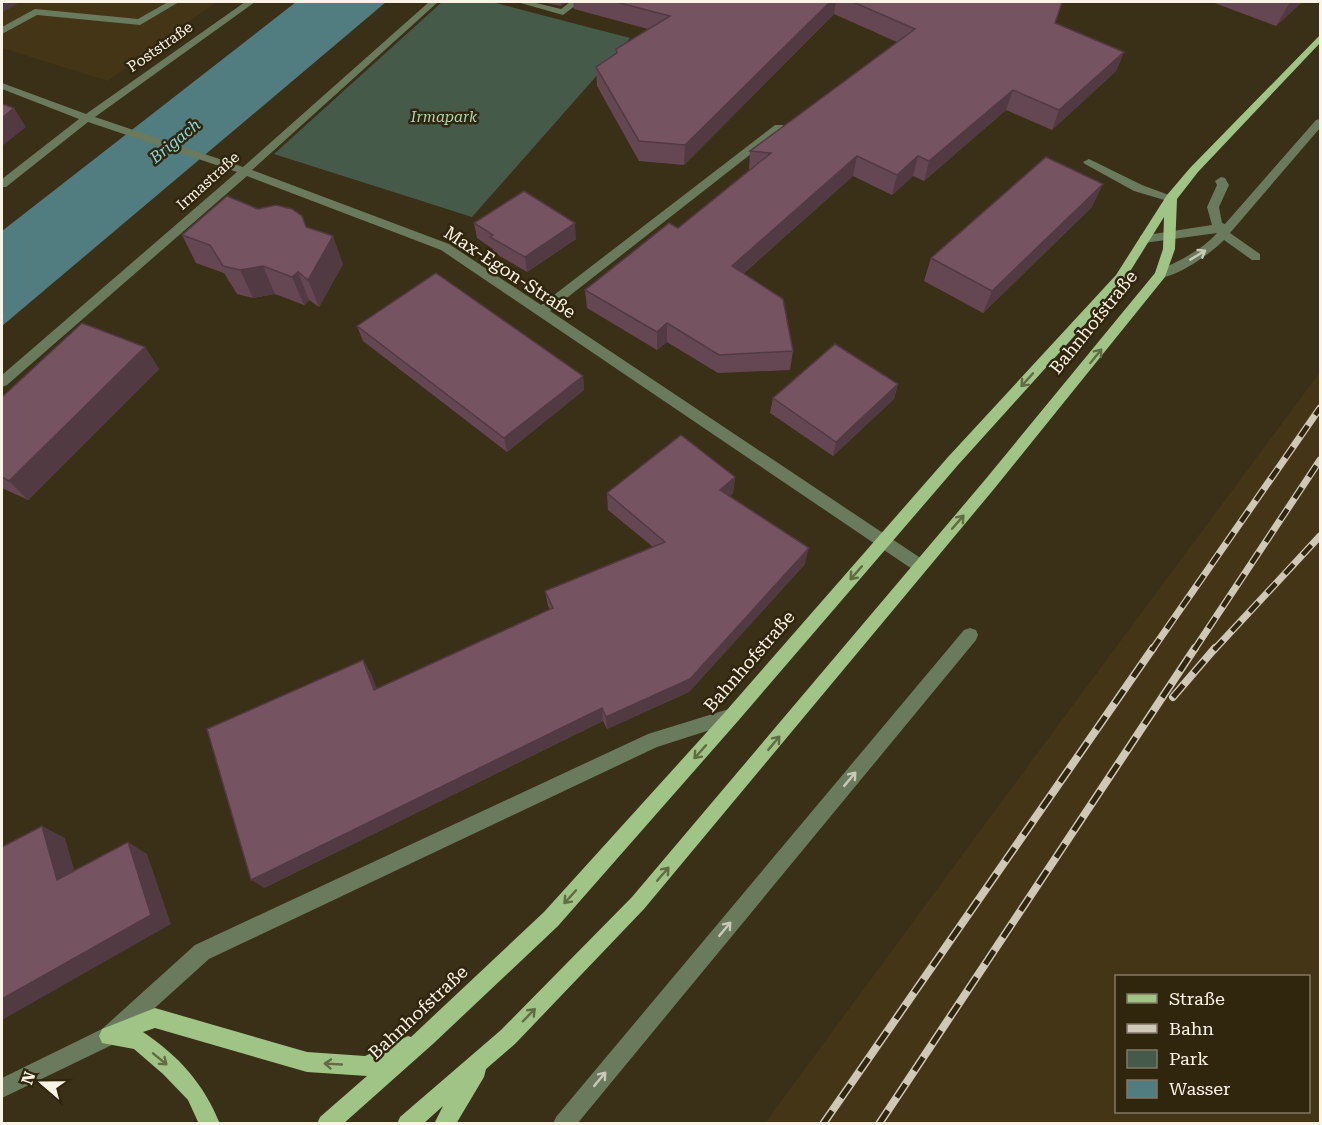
<svg xmlns="http://www.w3.org/2000/svg" width="1322" height="1125" font-family="'Roboto Serif',serif">
<style>
.built{fill:#443516;fill-rule:evenodd}
.green{fill:#465a4a}
.water{fill:#517c80}
.lines{fill:none;stroke-linecap:round;stroke-linejoin:round}
.minor{fill:#697a5d;fill-rule:evenodd}
.major{fill:#a0c386;fill-rule:evenodd}
.rail-far1-casing{stroke:#cfc8b7;stroke-width:7}
.rail-casing{stroke:#cfc8b7;stroke-width:8}
.rail-far1{stroke:#30250d;stroke-width:4.5;stroke-dasharray:13;stroke-linecap:butt}
.rail{stroke:#30250d;stroke-width:5;stroke-dasharray:16;stroke-linecap:butt}
.wall{fill:#654753}
.shaded-wall{fill:#523a43}
.building{fill:#755360;stroke:#523a43;stroke-width:1.5}
.oneway{stroke:#c8c9b6}
.oneway2{stroke:#626c43}
.labels{text-anchor:middle;dominant-baseline:central;stroke-width:5;stroke-linejoin:round;paint-order:stroke}
.far-street-label{font-size:15px;fill:#fbf4e6;stroke:#30250d}
.far-park-label{font-size:15px;font-style:italic;fill:#a6dab1;stroke:#30250d}
.far-water-label{font-size:16px;font-style:italic;fill:#87d6dd;stroke:#30250d}
.street-label{font-size:18px;fill:#fbf4e6;stroke:#30250d}
</style>
<rect width="100%" height="100%" fill="#3a2f17"/>
<path class="built" d="M 20,2 L 216,2 L 108,81 L 2,48 L 2,13 Z
M 1320,372 L 1320,1123 L 765,1123 L 1030,763 ZM 1116,976 L 1308,976 L 1308,1112 L 1116,1112 Z"/>
<path class="green" d="M 442,2 L 492,2 L 630,38 L 472,217 L 274,154 Z"/>
<path class="water" d="M 296,2 L 386,2 L 2,326 L 2,231 Z"/>
<g class="lines">
<path class="minor" d="M 168,2 L 179,2 L 140,25 L 37,15 L 2,34 L 2,27 L 35,9 L 138,19 Z
M 245,2 L 255,2 L 95,117 L 243,167 L 429,2 L 438,2 L 252,170 L 449,244 L 541,305 L 775,125 L 783,125 L 783,129 L 550,311 L 925,561 L 928,566 L 925,571 L 915,571 L 441,250 L 247,176 L 7,385 L 2,387 L 2,375 L 237,172 L 88,122 L 6,187 L 2,187 L 2,179 L 79,119 L 2,89 L 2,83 L 86,114 Z
M 517,2 L 532,2 L 561,9 L 570,2 L 580,2 L 563,15 Z
M 1320,119 L 1320,128 L 1230,233 L 1260,254 L 1260,260 L 1252,260 L 1224,240 C 1213,252 1172,281 1157,277 L 1157,271 C 1179,261 1201,251 1217,233 L 1144,243 L 1140,242 L 1140,236 L 1212,225 L 1207,207 L 1217,185 L 1215,181 L 1221,177 L 1225,178 L 1229,185 L 1219,207 L 1222,223 L 1225,224 L 1316,120 Z
M 1089,159 L 1142,185 L 1177,198 L 1171,202 L 1134,191 L 1085,164 L 1083,162 Z
M 970,628 L 976,630 L 978,635 L 976,640 L 577,1124 L 553,1124 L 556,1117 L 964,630 Z
M 732,708 L 738,711 L 740,716 L 738,721 L 657,747 L 209,959 L 116,1043 L 2,1098 L 2,1078 L 102,1029 L 195,945 L 648,734 Z"/>
<path class="major" d="M 1320,35 L 1320,43 L 1198,172 L 1177,199 L 1175,249 L 1165,277 L 994,489 L 644,909 L 515,1044 L 486,1069 L 484,1077 L 456,1124 L 434,1124 L 443,1106 L 423,1124 L 397,1124 L 400,1117 L 501,1030 L 632,897 L 984,481 L 1155,273 L 1163,249 L 1164,217 L 1124,281 L 958,465 L 738,721 L 558,926 L 434,1043 L 343,1124 L 317,1124 L 320,1117 L 367,1076 L 307,1072 L 155,1028 L 143,1032 C 179,1056 204,1084 220,1124 L 199,1124 L 188,1100 L 163,1074 L 134,1049 L 102,1043 L 99,1036 L 102,1029 L 155,1008 L 307,1052 L 365,1056 L 408,1036 L 411,1037 L 544,912 L 726,711 L 948,457 L 1116,275 L 1167,195 L 1190,168 Z"/>
<g class="rail-far1-casing">
<path id="rail-far1" d="M 1152,650 L 1320,408
M 1194,650 L 1320,460
M 1214,650 L 1320,536"/>
</g>
<g class="rail-casing">
<path id="rail" d="M 1173,697 L 1215,648
M 823,1124 L 1153,648
M 879,1124 L 1195,648"/>
</g>
<use href="#rail-far1" class="rail-far1"/>
<use href="#rail" class="rail"/>
</g>
<path class="wall" d="M 541,2 L 568,2 L 561,6 Z
M 573,2 L 1062,2 L 1055,23 L 1124,52 L 1116,71 L 1052,130 L 1006,110 L 924,181 L 913,176 L 892,195 L 853,176 L 743,274 L 793,351 L 790,370 L 718,373 L 667,342 L 657,350 L 587,308 L 585,290 L 678,228 L 749,170 L 750,151 L 897,42 L 834,14 L 684,165 L 639,161 L 597,86 L 596,67 L 648,29 L 574,9 Z
M 1212,2 L 1302,2 L 1276,26 Z
M 1092,207 L 983,313 L 924,281 L 931,258 Z
M 258,209 L 306,227 L 343,264 L 319,307 L 309,300 L 304,305 L 275,294 L 253,298 L 237,294 L 224,273 L 196,263 L 182,235 Z
M 474,223 L 576,239 L 527,272 L 493,252 L 493,249 L 477,238 Z
M 357,326 L 583,376 L 584,390 L 507,452 L 363,341 Z
M 145,347 L 159,369 L 28,500 L 2,488 L 2,397 Z
M 898,384 L 894,399 L 833,456 L 770,413 L 773,398 Z
M 735,477 L 733,493 L 730,496 L 805,564 L 689,692 L 607,729 L 603,721 L 264,888 L 363,660 L 371,674 L 377,689 L 550,610 L 548,606 L 545,591 L 653,547 L 608,510 L 607,493 Z"/>
<path class="shaded-wall" d="M 2,2 L 20,2 L 2,13 Z
M 561,2 L 568,2 L 561,6 Z
M 830,2 L 836,2 L 834,14 L 684,165 L 685,145 Z
M 1290,2 L 1302,2 L 1276,26 Z
M 1124,52 L 1116,71 L 1052,130 L 1059,110 Z
M 1013,90 L 1006,110 L 924,181 L 929,161 Z
M 14,108 L 26,127 L 2,146 L 2,118 Z
M 857,156 L 853,176 L 730,285 L 732,266 Z
M 918,156 L 913,176 L 892,195 L 897,175 Z
M 1103,184 L 1092,207 L 983,313 L 992,291 Z
M 575,223 L 576,239 L 527,272 L 525,257 Z
M 333,236 L 343,264 L 319,307 L 308,280 Z
M 263,266 L 275,294 L 253,298 L 240,270 Z
M 298,272 L 309,300 L 304,305 L 292,277 Z
M 667,323 L 667,342 L 657,350 L 657,332 Z
M 145,347 L 159,369 L 28,500 L 9,481 Z
M 583,376 L 584,390 L 507,452 L 504,438 Z
M 898,384 L 894,399 L 833,456 L 836,442 Z
M 735,477 L 733,493 L 719,506 L 720,490 Z
M 809,548 L 805,564 L 689,692 L 607,729 L 606,717 Z
M 363,660 L 371,674 L 382,703 L 374,690 Z
M 602,708 L 603,721 L 264,888 L 251,880 Z
M 42,826 L 65,838 L 80,890 L 57,880 Z
M 128,842 L 147,854 L 171,924 L 2,1020 L 2,999 Z"/>
<path class="building" d="M 616,2 L 830,2 L 685,145 L 639,141 L 596,67 L 617,53 L 616,49 L 670,16 Z
M 853,2 L 1062,2 L 1055,23 L 1124,52 L 1059,110 L 1013,90 L 929,161 L 918,156 L 897,175 L 857,156 L 732,266 L 783,299 L 793,351 L 719,355 L 667,323 L 657,332 L 585,290 L 669,223 L 678,228 L 771,153 L 750,151 L 915,29 Z
M 2,104 L 14,108 L 2,118 Z
M 1046,157 L 1103,184 L 992,291 L 931,258 Z
M 524,191 L 575,223 L 525,257 L 490,237 L 493,235 L 474,223 Z
M 227,196 L 258,209 L 276,205 L 292,209 L 302,216 L 306,227 L 333,236 L 308,280 L 298,272 L 292,277 L 263,266 L 240,270 L 223,266 L 210,245 L 182,235 Z
M 436,273 L 583,376 L 504,438 L 357,326 Z
M 82,323 L 145,347 L 9,481 L 2,477 L 2,397 Z
M 835,344 L 898,384 L 836,442 L 773,398 Z
M 681,435 L 735,477 L 720,490 L 809,548 L 690,679 L 606,717 L 602,708 L 251,880 L 207,729 L 363,660 L 374,690 L 553,608 L 545,591 L 665,542 L 607,493 Z
M 42,826 L 57,880 L 128,842 L 151,915 L 2,999 L 2,847 Z"/>
<defs><path id="oneway-shaft" d="M-6 0H5M1.5-3L5.5 0L1.5 3" fill="none" stroke-width="1.6" stroke-linecap="round" stroke-linejoin="round" transform="scale(1.5)"/></defs>
<g class="oneway">
<use href="#oneway-shaft" transform="translate(1198 255) rotate(-31)"/>
<use href="#oneway-shaft" transform="translate(850 779) rotate(-50)"/>
<use href="#oneway-shaft" transform="translate(725 929) rotate(-50)"/>
<use href="#oneway-shaft" transform="translate(600 1079) rotate(-50)"/>
</g>
<g class="oneway2">
<use href="#oneway-shaft" transform="translate(1096 356) rotate(-51)"/>
<use href="#oneway-shaft" transform="translate(1027 380) rotate(132)"/>
<use href="#oneway-shaft" transform="translate(958 522) rotate(-49)"/>
<use href="#oneway-shaft" transform="translate(856 573) rotate(131)"/>
<use href="#oneway-shaft" transform="translate(774 743) rotate(-50)"/>
<use href="#oneway-shaft" transform="translate(700 752) rotate(132)"/>
<use href="#oneway-shaft" transform="translate(663 874) rotate(-49)"/>
<use href="#oneway-shaft" transform="translate(570 897) rotate(132)"/>
<use href="#oneway-shaft" transform="translate(529 1015) rotate(-46)"/>
<use href="#oneway-shaft" transform="translate(160 1059) rotate(39)"/>
<use href="#oneway-shaft" transform="translate(333 1064) rotate(-177)"/>
</g>
<g class="labels">
<g class="far-street-label">
<text transform="translate(160 47) rotate(-35)">Poststraße</text>
<text transform="translate(208 181) rotate(-42)">Irmastraße</text>
</g>
<g class="far-park-label">
<text x="444" y="117">Irmapark</text>
</g>
<g class="far-water-label">
<text transform="translate(175 141) rotate(-39)">Brigach</text>
</g>
<g class="street-label">
<text transform="translate(510 272) rotate(33)">Max-Egon-Straße</text>
<text transform="translate(1093 322) rotate(-51)">Bahnhofstraße</text>
<text transform="translate(749 661) rotate(-49)">Bahnhofstraße</text>
<text transform="translate(418 1012) rotate(-43)">Bahnhofstraße</text>
</g>
</g>
<rect width="1322" height="1125" fill="none" stroke="#fbf4e6" stroke-width="6"/>
<rect x="1115" y="975" width="195" height="138" fill="#30250d" stroke="#817864" stroke-width="1.5"/>
<rect x="1127" y="994" width="30" height="9" fill="#a0c386" stroke="#817864" stroke-width="1.5"/>
<text x="1169" y="1005" font-size="18" fill="#fbf4e6">Straße</text>
<rect x="1127" y="1024" width="30" height="9" fill="#cfc8b7" stroke="#817864" stroke-width="1.5"/>
<text x="1169" y="1035" font-size="18" fill="#fbf4e6">Bahn</text>
<rect x="1127" y="1050" width="30" height="18" fill="#465a4a" stroke="#817864" stroke-width="1.5"/>
<text x="1169" y="1065" font-size="18" fill="#fbf4e6">Park</text>
<rect x="1127" y="1080" width="30" height="18" fill="#517c80" stroke="#817864" stroke-width="1.5"/>
<text x="1169" y="1095" font-size="18" fill="#fbf4e6">Wasser</text>
<g transform="translate(42 1083) rotate(290)" stroke="#30250d" stroke-width="4.5" paint-order="stroke">
<path d="M0-4.5L10 22L0 15L-10 22Z" fill="#fbf4e6"/>
<text y="-9" font-size="16" font-weight="bold" text-anchor="middle" fill="#fbf4e6">N</text>
</g>
</svg>
